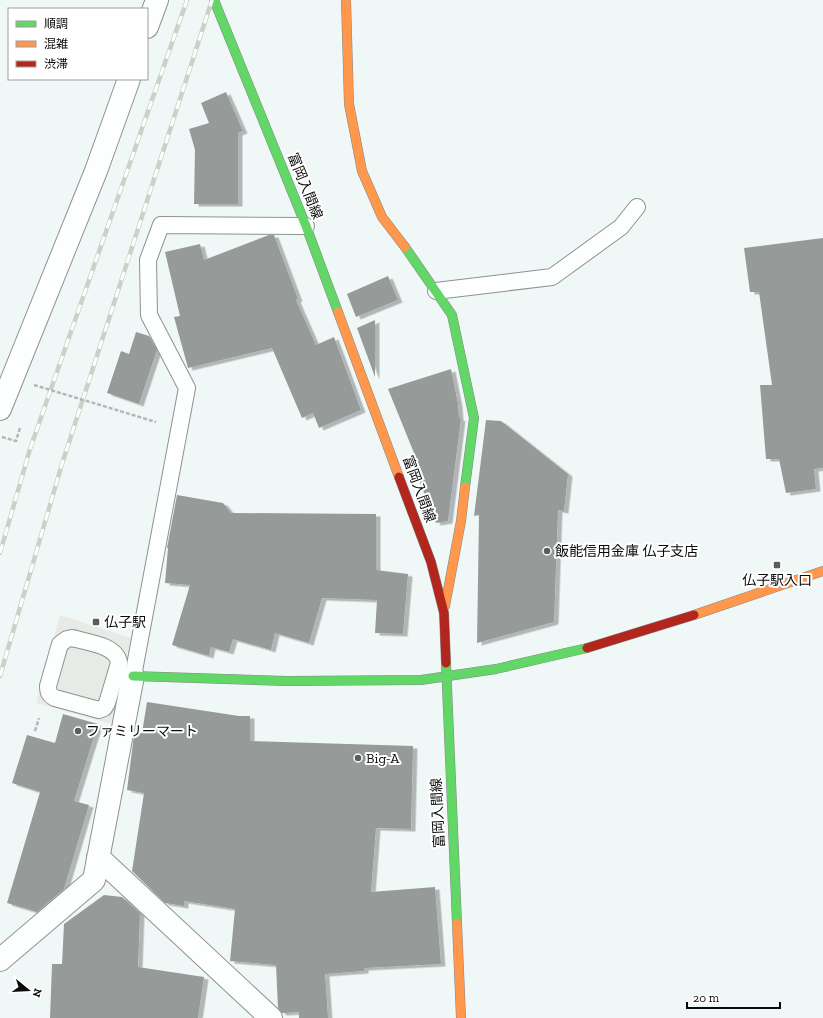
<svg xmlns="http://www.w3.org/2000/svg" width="823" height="1018" font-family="'Zilla Slab','Noto Sans JP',serif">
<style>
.industrial{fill:#e8eae6}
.building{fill:#969b9a;filter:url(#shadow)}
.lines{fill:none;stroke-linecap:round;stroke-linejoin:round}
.lane-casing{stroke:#8e9291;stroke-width:18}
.street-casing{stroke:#8e9291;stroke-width:24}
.fast-casing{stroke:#858888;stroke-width:10}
.slow-casing{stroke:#858888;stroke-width:10}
.jam-casing{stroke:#858888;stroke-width:10}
.path{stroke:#b5b7b6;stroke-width:2.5;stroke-dasharray:4 2;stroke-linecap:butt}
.lane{stroke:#fdfefe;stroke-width:16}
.street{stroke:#fdfefe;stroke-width:22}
.fast{stroke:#63d668;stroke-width:9}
.slow{stroke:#ff974d;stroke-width:9}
.jam{stroke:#b3261e;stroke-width:9}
.rail-casing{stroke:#c6d3c7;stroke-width:4.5}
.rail{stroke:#fff;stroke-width:3;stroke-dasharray:9;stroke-linecap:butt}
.path-bridge{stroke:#b5b7b6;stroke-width:2.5;stroke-dasharray:4 2;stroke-linecap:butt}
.poi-dot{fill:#5b5e5e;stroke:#fff;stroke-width:1.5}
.labels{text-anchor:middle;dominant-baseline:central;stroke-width:4;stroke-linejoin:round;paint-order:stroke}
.street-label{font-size:14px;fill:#0b0b0b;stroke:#fff}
.poi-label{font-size:14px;fill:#0b0b0b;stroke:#fff;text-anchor:start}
</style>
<defs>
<filter id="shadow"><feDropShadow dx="4.5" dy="2.5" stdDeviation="0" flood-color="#0004"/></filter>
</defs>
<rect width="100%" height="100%" fill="#f0f8f7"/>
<path class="industrial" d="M 60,615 L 131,638 L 111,724 L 36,703 Z"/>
<path class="building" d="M 226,92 L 243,131 L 238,133 L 238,204 L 194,204 L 195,150 L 189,129 L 209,123 L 201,103 Z
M 269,235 L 274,235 L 298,299 L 296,300 L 316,345 L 334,337 L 361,410 L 319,428 L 313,413 L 302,418 L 272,348 L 188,368 L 174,317 L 180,316 L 165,252 L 200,244 L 204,260 Z
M 823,238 L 823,468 L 814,469 L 816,489 L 786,493 L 779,459 L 766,459 L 760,385 L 772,385 L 759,292 L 750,292 L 744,248 Z
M 388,276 L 398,300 L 356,317 L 347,294 Z
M 375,320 L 375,377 L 357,328 Z
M 136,332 L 149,336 L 157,350 L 139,404 L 107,393 L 121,351 L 129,354 Z
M 451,369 L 458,404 L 459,418 L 461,419 L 448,521 L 436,523 L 419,480 L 425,480 L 388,389 Z
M 486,420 L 501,421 L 568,474 L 564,511 L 558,510 L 554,622 L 477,643 L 479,515 L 474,516 Z
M 177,495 L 223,503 L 231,513 L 376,514 L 376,570 L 408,574 L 403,634 L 375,633 L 377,600 L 322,598 L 309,643 L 275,633 L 271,650 L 233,639 L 229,652 L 211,647 L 209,656 L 172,645 L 190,585 L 165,583 L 168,548 L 167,548 Z
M 147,702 L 239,716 L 250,716 L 250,741 L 413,746 L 411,829 L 376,828 L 371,892 L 435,887 L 441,964 L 364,968 L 364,971 L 325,974 L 328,1018 L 299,1018 L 299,1012 L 282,1013 L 278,1008 L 276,965 L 230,961 L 235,909 L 184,901 L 184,906 L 165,903 L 132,871 L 144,793 L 127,790 L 134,735 L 138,736 L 139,733 L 142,733 Z
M 63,714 L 98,724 L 74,801 L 89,805 L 64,889 L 37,912 L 7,903 L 40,792 L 12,783 L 27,735 L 55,743 Z
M 104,895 L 122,897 L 140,913 L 138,967 L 204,977 L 198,1018 L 50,1018 L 52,964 L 62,964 L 64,924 Z"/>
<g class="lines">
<g class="lane-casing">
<path id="lane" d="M 436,291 L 552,277 L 621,227 L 637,207
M 72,638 C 86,642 117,645 119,663 L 107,703 L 104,708 L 99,710 L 55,698 C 49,695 48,692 48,686 L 60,644 L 67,639 Z
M 116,673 L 133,676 L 187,388 L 149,315 L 148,260 L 161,225 L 306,226"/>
</g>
<g class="street-casing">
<path id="street" d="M 147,27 L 157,0
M 0,409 L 96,171 L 129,79
M 98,857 L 271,1018
M 0,960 L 94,880 L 133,676"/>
</g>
<g class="fast-casing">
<path id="fast" d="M 214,0 L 306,226 L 338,312
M 405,247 L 452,315 L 474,418 L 465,487
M 446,663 L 457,923
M 133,676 L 287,681 L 421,680 L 496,669 L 587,648"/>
</g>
<g class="slow-casing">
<path id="slow" d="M 346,0 L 349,104 L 362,171 L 382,217 L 405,247
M 338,312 L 399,477
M 445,606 L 461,521 L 465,487
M 694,615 L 823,571
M 457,923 L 461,1018"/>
</g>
<g class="jam-casing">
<path id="jam" d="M 399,477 L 431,562 L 444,613 L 446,663
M 587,648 L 694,615"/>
</g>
<path class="path" d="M 2,437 L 16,441 L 20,428
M 35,731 L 39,718"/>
<use href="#lane" class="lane"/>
<use href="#street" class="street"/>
<use href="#fast" class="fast"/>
<use href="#slow" class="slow"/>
<use href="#jam" class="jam"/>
<g class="rail-casing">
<path id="rail" d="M 0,553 L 30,449 L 187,0
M 0,676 L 62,464 L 212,0"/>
</g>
<use href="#rail" class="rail"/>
<path class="path-bridge" d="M 34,385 L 156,422"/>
</g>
<g class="poi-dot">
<circle cx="547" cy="551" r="4"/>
<rect x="773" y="561" width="8" height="8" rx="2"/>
<rect x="92" y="618" width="8" height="8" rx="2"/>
<circle cx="78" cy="731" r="4"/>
<circle cx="358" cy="758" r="4"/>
</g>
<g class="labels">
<g class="street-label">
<text transform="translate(305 186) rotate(68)">富岡入間線</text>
<text transform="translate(419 489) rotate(70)">富岡入間線</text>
<text transform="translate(438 813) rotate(-93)">富岡入間線</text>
</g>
<g class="poi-label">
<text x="555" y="551">飯能信用金庫 仏子支店</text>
<text x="777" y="580" text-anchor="middle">仏子駅入口</text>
<text x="104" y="622">仏子駅</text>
<text x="86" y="731">ファミリーマート</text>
<text x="366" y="758">Big-A</text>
</g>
</g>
<rect x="8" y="8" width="140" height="72" fill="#ffffff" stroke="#9d9d9d"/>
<rect x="16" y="21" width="20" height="6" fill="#63d668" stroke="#9d9d9d"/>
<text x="44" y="28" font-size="12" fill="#0b0b0b">順調</text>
<rect x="16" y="41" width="20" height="6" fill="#ff974d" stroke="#9d9d9d"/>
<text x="44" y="48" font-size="12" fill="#0b0b0b">混雑</text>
<rect x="16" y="61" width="20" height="6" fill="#b3261e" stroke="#9d9d9d"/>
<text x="44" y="68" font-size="12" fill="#0b0b0b">渋滞</text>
<g transform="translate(28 990) rotate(108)" stroke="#ffffff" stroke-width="3" paint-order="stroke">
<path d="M0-3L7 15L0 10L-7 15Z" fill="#0b0b0b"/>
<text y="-6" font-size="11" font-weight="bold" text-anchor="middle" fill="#0b0b0b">N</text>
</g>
<path d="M687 1002v6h93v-6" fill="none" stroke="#0b0b0b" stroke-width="2"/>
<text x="693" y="1002" font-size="12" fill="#0b0b0b" stroke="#ffffff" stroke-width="3" paint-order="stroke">20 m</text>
</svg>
